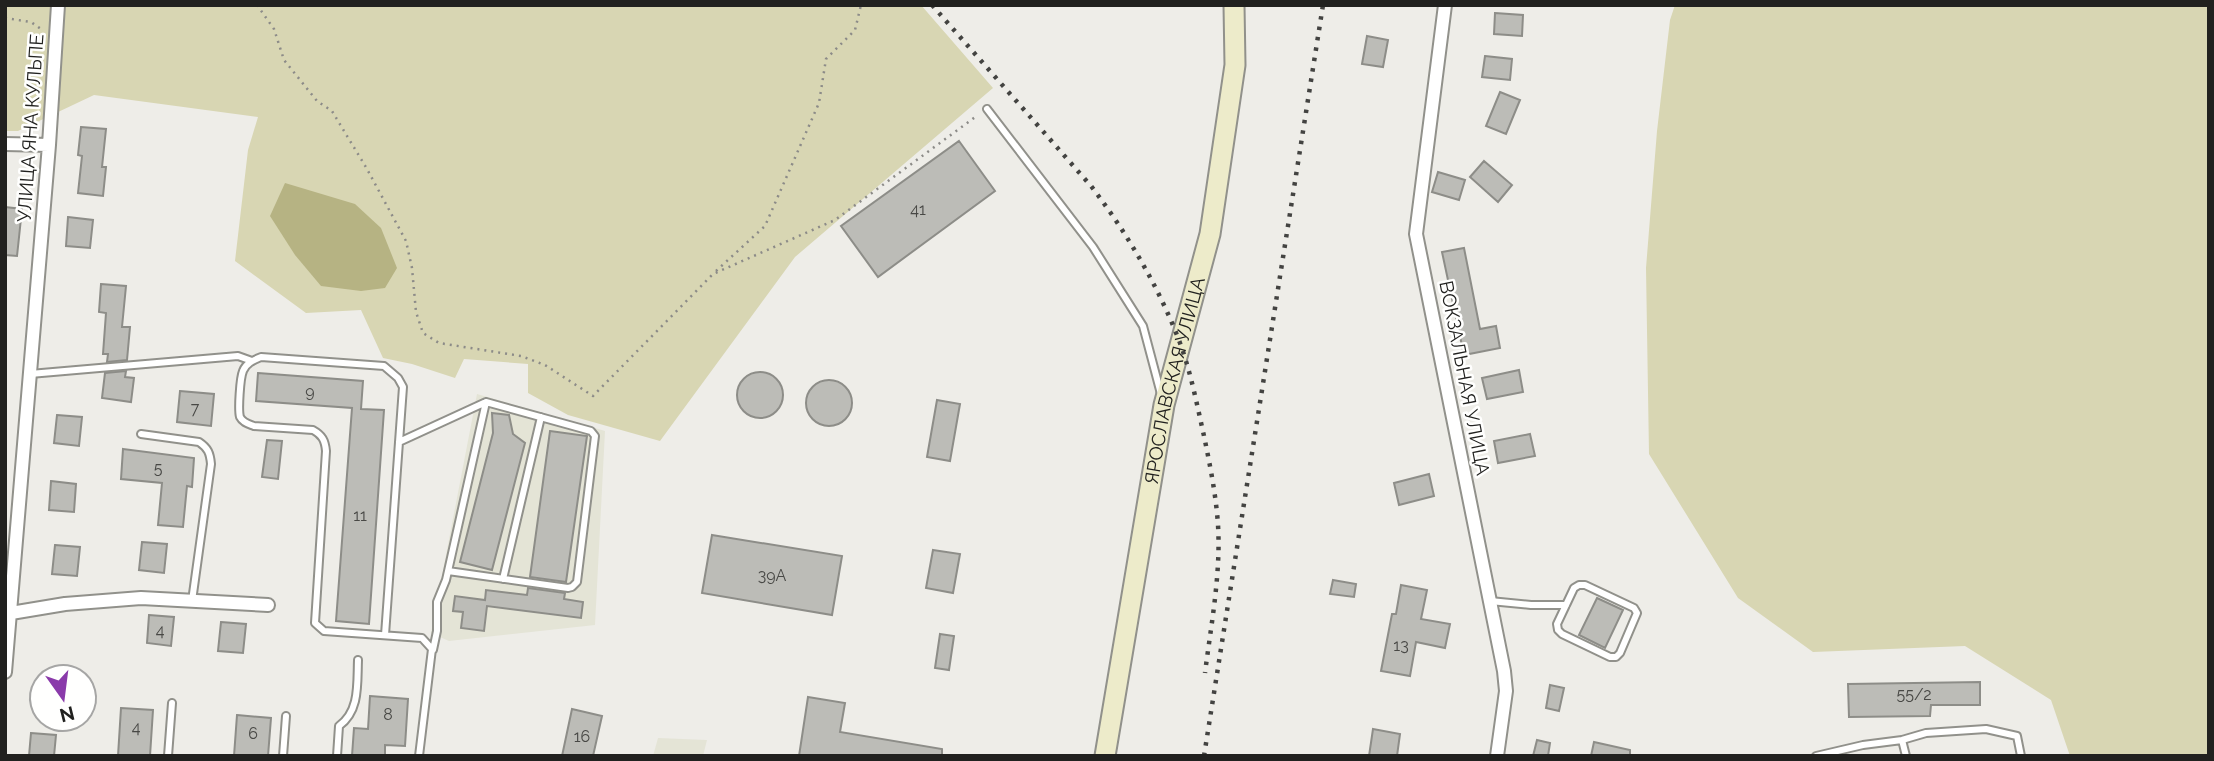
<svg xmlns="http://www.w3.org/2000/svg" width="2214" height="761" font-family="Raleway,sans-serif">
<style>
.built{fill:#e4e4d6}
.green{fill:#d8d6b3}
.water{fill:#b6b383}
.building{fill:#bcbcb7;stroke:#8d8d88;stroke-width:2}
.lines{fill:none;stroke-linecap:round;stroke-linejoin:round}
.service-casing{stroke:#91918b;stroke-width:10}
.minor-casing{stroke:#91918b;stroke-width:16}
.secondary-casing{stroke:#91918b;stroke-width:23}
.path{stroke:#8c8b88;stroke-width:2.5;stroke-dasharray:2 5;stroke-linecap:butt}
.service{stroke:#fff;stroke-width:6}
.minor{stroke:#fff;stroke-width:12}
.secondary{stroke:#edebca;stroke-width:19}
.rail{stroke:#434341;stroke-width:4.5;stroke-dasharray:3.5 7;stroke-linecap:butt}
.labels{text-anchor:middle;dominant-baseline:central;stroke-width:5;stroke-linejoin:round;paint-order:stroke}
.number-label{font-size:16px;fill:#484845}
.street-label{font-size:19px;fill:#21211f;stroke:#fffffe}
</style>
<rect width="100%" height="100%" fill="#eeede8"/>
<path class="built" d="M 477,394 L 605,431 L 595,625 L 449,641 L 431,633 Z
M 658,738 L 707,740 L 703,756 L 653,756 Z"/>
<path class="green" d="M 5,5 L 921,5 L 993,88 L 795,257 L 660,441 L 568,415 L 528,393 L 528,364 L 464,359 L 455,378 L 412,364 L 383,358 L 361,310 L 306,313 L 235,261 L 248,150 L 258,117 L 94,95 L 18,131 L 5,131 Z
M 1675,5 L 2209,5 L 2209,756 L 2070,756 L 2051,700 L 1965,646 L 1813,652 L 1738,598 L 1649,454 L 1646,268 L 1657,131 L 1670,20 Z"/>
<path class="water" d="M 285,183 L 355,204 L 381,228 L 397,268 L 385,288 L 361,291 L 321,286 L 295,255 L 270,216 Z"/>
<path class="building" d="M 1495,13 L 1523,15 L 1522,36 L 1494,34 Z
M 1367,36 L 1388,40 L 1383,67 L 1362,64 Z
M 1485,56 L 1512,59 L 1510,80 L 1482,77 Z
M 1500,92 L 1520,100 L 1506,134 L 1486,126 Z
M 81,127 L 106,129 L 102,167 L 106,167 L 103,196 L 78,193 L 82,156 L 78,155 Z
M 959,141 L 995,191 L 878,277 L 841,226 Z
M 1484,161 L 1512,185 L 1498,202 L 1470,177 Z
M 1438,172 L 1465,180 L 1459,200 L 1432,192 Z
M 5,207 L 22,209 L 17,256 L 5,255 Z
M 68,217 L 93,220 L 90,248 L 66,246 Z
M 1464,248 L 1480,329 L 1496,326 L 1500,348 L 1464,355 L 1442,252 Z
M 101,284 L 126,286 L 122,327 L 130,327 L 127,360 L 107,362 L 108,354 L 103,354 L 106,313 L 99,312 Z
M 1519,370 L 1523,392 L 1487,399 L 1482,378 Z
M 126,371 L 125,377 L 134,378 L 131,402 L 102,398 L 105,373 Z
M737 395a23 23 0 1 1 46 0a23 23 0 1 1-46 0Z
M 258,373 L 363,381 L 361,409 L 384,410 L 369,624 L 336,621 L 352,408 L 256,401 Z
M806 403a23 23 0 1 1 46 0a23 23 0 1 1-46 0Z
M 180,391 L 214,394 L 211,426 L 177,422 Z
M 937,400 L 960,404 L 950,461 L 927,457 Z
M 492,413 L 509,415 L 513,434 L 525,443 L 492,570 L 460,562 L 493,433 Z
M 57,415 L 82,417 L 79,446 L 54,443 Z
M 550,431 L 587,436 L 566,582 L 530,577 Z
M 1530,434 L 1535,456 L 1498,463 L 1494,441 Z
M 267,440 L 282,441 L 278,479 L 262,477 Z
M 123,449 L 194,458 L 192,487 L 187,486 L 183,527 L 158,525 L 162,483 L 121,479 Z
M 1429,474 L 1434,496 L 1399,505 L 1394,483 Z
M 51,481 L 76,484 L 74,512 L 49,510 Z
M 712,535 L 842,556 L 832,615 L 702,593 Z
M 142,542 L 167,544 L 164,573 L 139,570 Z
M 55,545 L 80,547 L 77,576 L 52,574 Z
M 933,550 L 960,554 L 953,593 L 926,588 Z
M 1333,580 L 1356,584 L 1354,597 L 1330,594 Z
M 1401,585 L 1427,590 L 1421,619 L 1450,624 L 1445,648 L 1416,642 L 1410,676 L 1381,671 L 1392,614 L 1396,614 Z
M 528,588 L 565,593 L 564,599 L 583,602 L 581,618 L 487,606 L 484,631 L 461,628 L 463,612 L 453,611 L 455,596 L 485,600 L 486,590 L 527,595 Z
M 1597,598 L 1623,610 L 1605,648 L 1579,635 Z
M 149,615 L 174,617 L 171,646 L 147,643 Z
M 221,622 L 246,624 L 243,653 L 218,651 Z
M 940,634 L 954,636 L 949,670 L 935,668 Z
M 1980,682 L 1980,705 L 1931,705 L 1930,716 L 1849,717 L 1848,684 Z
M 1550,685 L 1564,688 L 1559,711 L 1546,708 Z
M 370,696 L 408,699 L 405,746 L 385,745 L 385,756 L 352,756 L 354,728 L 368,729 Z
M 808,697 L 845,703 L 840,732 L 942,749 L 942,756 L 799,756 Z
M 121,708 L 153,710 L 150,756 L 118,756 Z
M 572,709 L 602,716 L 593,756 L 562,756 Z
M 237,715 L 271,718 L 268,756 L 234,756 Z
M 1373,729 L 1400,734 L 1397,756 L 1369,756 Z
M 31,733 L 56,735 L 54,756 L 29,756 Z
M 1537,740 L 1550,743 L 1548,756 L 1533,756 Z
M 1594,742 L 1630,750 L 1630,756 L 1591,756 Z"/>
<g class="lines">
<g class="service-casing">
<path id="service" d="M 987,109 L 1093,247 L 1143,326 L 1161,394
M 30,374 L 238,356 L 252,361
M 141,434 L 199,442 C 208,448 210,453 211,464 L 192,601
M 399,442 L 486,402 L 446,580 L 437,602 L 437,631 L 433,650
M 448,571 L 568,588 L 572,587 L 577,582 L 595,436 L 591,431 L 486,402
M 503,579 L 541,417
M 1579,585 L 1585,585 L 1634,608 L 1637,613 L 1620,653 L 1616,657 L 1610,657 L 1562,634 L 1558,630 L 1557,624 L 1574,588 Z
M 1490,601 L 1531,605 L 1566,605
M 385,635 L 403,387 L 398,378 L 384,366 L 261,357 C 254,360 246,363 243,371 C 240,378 238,410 240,417 C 243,423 249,424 254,426 L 313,430 C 322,435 325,440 326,451 L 315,623 L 324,631 L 422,638 L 432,649 L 419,756
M 1902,740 L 1906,756
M 168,756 L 172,703
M 283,756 L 286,716
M 337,756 L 339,726 C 360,711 357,684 358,660
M 1816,756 L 1863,745 L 1902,740 L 1926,733 L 1986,729 L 2017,736 L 2021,756"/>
</g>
<g class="minor-casing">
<path id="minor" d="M 1445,5 L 1416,234 L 1504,671 L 1506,691 L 1497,756
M 5,144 L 49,145
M 11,613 L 65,604 L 141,598 L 268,605
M 5,672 L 49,145 L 58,5"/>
</g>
<g class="secondary-casing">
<g id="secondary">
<path id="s1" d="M 1105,756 L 1164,405 L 1210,234 L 1235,65 L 1234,5"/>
</g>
</g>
<path class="path" d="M 257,5 L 274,29 L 284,60 L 317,101 L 332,111 L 367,169 L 406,241 L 412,268 L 416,312 L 423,333 L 439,343 L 521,356 L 545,365 L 593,396 L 713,274 L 835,220 L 978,115
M 5,18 L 31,22 L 41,29
M 716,271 L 765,226 L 819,103 L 826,59 L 855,30 L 861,5"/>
<use href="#service" class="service"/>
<use href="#minor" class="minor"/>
<use href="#secondary" class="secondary"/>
<path class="rail" d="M 932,5 L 1091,186 C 1127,233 1159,287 1180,343 C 1191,373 1197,405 1204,436 C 1210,465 1216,495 1218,525 C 1221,574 1211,625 1205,673
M 1204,756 L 1323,5"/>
</g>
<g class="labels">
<g class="number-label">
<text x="918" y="209">41</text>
<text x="310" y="391">9</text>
<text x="195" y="408">7</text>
<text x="158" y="468">5</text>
<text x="360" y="515">11</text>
<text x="772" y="575">39А</text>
<text x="160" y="630">4</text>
<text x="1401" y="645">13</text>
<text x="1914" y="694">55/2</text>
<text x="388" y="714">8</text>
<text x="136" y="727">4</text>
<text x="253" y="733">6</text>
<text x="582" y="736">16</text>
</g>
<g class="street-label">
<text transform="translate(30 128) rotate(-86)">УЛИЦА ЯНА КУЛЬПЕ</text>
<text transform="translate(1465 378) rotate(79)">ВОКЗАЛЬНАЯ УЛИЦА</text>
<text stroke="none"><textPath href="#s1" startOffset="382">ЯРОСЛАВСКАЯ УЛИЦА</textPath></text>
</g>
</g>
<rect width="2214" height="761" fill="none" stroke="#21211f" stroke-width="14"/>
<g transform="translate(63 698) rotate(166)"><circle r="33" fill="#fffffe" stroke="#a6a6a5" stroke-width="2"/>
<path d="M0-5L12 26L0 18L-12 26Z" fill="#8a3aaa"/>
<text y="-10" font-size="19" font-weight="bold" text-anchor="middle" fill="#21211f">N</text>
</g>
</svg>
